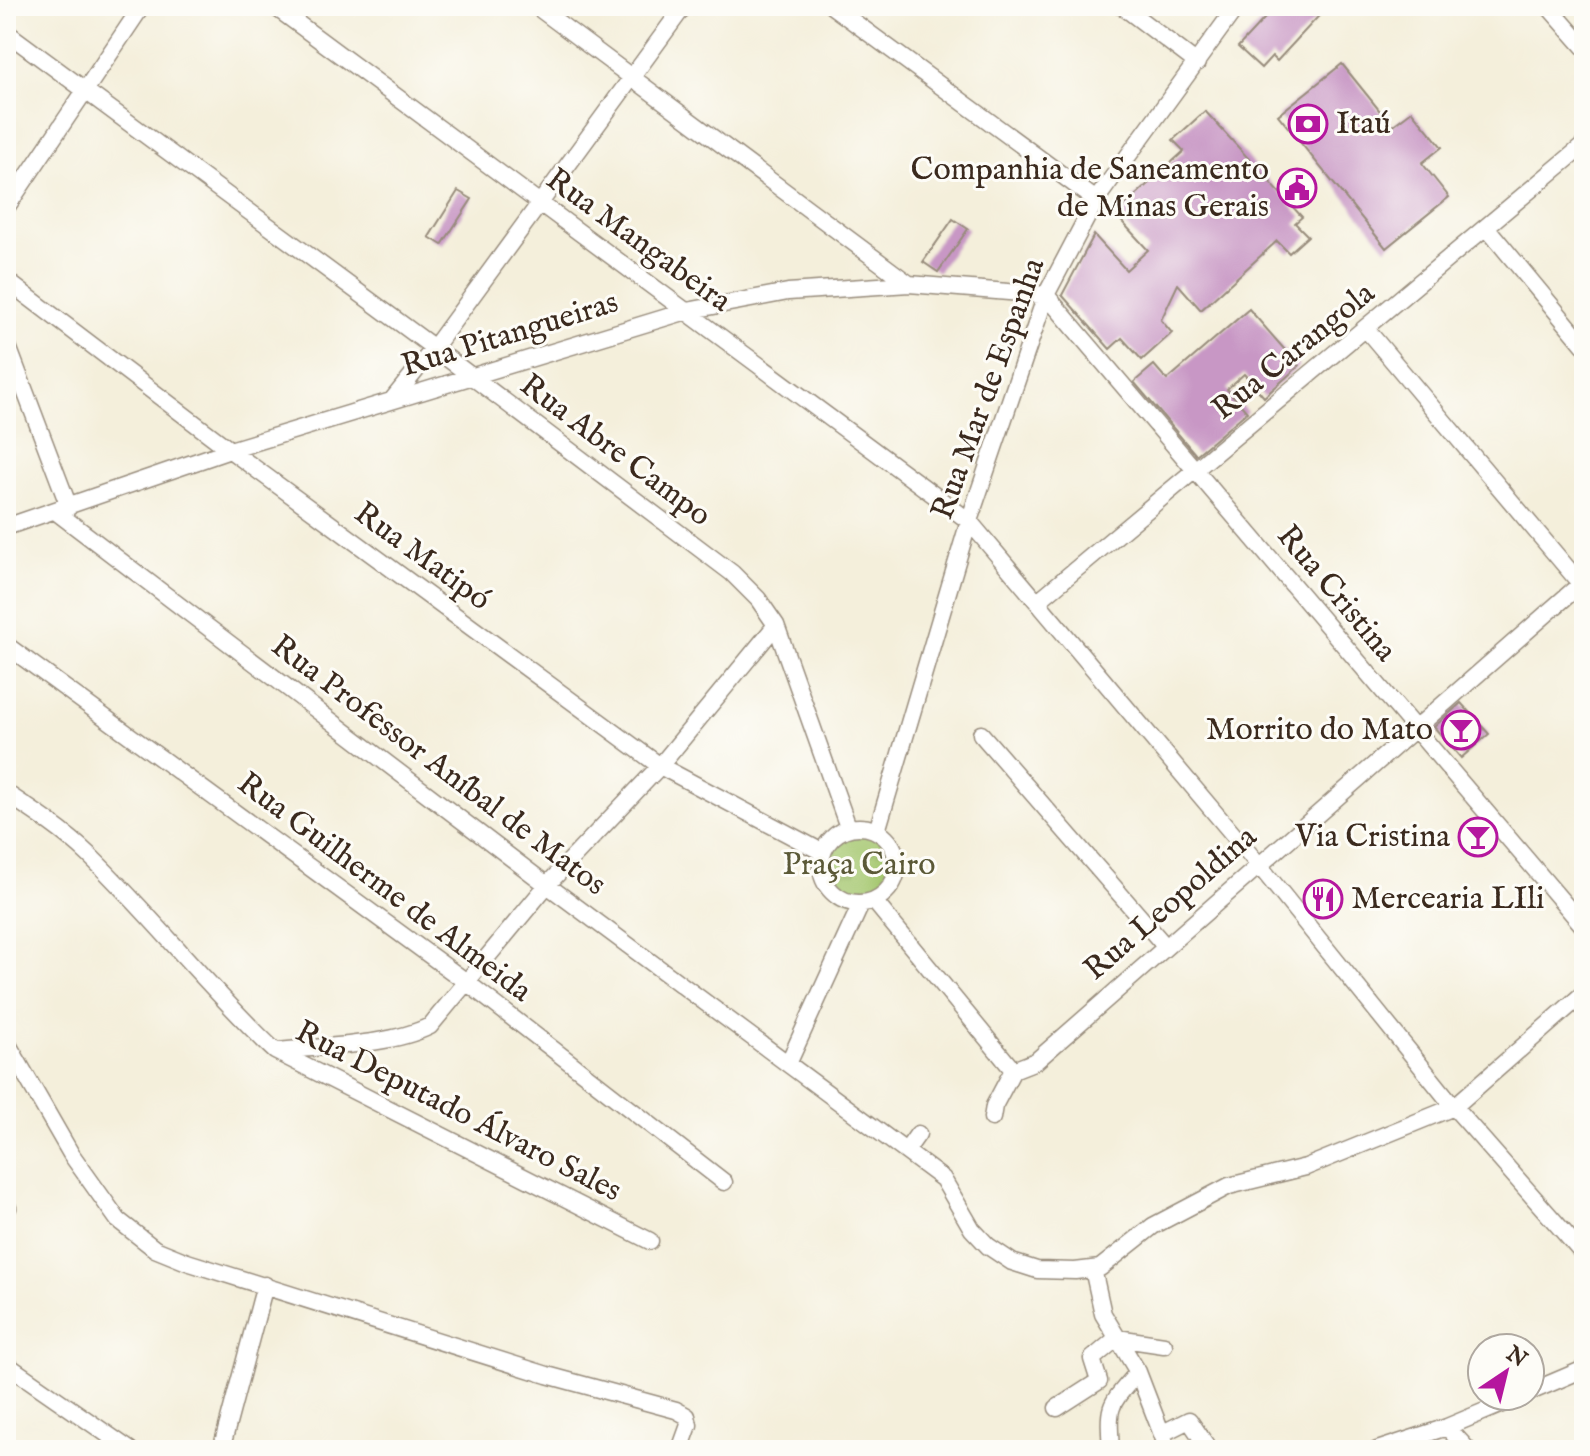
<svg xmlns="http://www.w3.org/2000/svg" width="1590" height="1456" font-family="'IM FELL English',serif">
<style>
.park{fill:url(#park-tufts);stroke:#707948;stroke-width:2}
.building{fill:#c897c5}
.lines{fill:none;stroke-linecap:round;stroke-linejoin:round}
.minor-casing{stroke:#988c7c;stroke-width:19}
.minor{stroke:#fff;stroke-width:16}
.labels{text-anchor:middle;dominant-baseline:central;stroke-width:6;stroke-linejoin:round;paint-order:stroke}
.poi-label{font-size:32px;fill:#3b2a1e;stroke:#fdfcf7;text-anchor:end}
.street-label{font-size:32px;fill:#3b2a1e;stroke:#fdfcf7}
.park-label{font-size:32px;fill:#5b5937;stroke:#fdfcf7}
</style>
<defs>
<pattern id="park-tufts" width="24" height="20" patternUnits="userSpaceOnUse" patternTransform="scale(2)"><rect width="24" height="20" fill="#a6c871"/><path d="M3 7l-1-3M5 7V3M7 7l1-3M15 17l-1-3M17 17v-4M19 17l1-3" fill="none" stroke="#88a35c"/></pattern>
</defs>
<rect width="100%" height="100%" fill="#fdfcf7"/>
<filter id="ink" filterUnits="userSpaceOnUse"><feTurbulence type="fractalNoise" baseFrequency=".0125" numOctaves="2"/><feDisplacementMap in="SourceGraphic" scale="16" xChannelSelector="R" yChannelSelector="G"/><feConvolveMatrix kernelMatrix="1 2 1 2 8 2 1 2 1" color-interpolation-filters="sRGB"/></filter>
<filter id="wash" filterUnits="userSpaceOnUse"><feTurbulence type="fractalNoise" baseFrequency=".006" numOctaves="4" result="noise"/><feDisplacementMap in="SourceGraphic" scale="32" xChannelSelector="R" yChannelSelector="G"/><feGaussianBlur stdDeviation="1.8" result="paint"/><feColorMatrix in="noise" values="0 0 0 0 0 0 0 0 0 0 0 0 0 0 0 0 0 1.4 0 .05"/><feComposite in="paint" operator="in"/></filter>
<g filter="url(#wash)">
<rect width="100%" height="100%" fill="#f4efdb"/>
<path class="park" d="M824 865a35 35 0 1 1 70 0a35 35 0 1 1-70 0Z"/>
<g id="blocks">
<path class="building" d="M 1276,6 L 1328,6 L 1277,61 L 1272,56 L 1261,68 L 1238,47 Z
M 1342,64 L 1392,126 L 1412,111 L 1442,147 L 1422,163 L 1449,197 L 1386,248 L 1278,115 Z
M 1205,111 L 1302,217 L 1295,223 L 1308,236 L 1289,253 L 1277,241 L 1201,310 L 1178,284 L 1161,320 L 1172,333 L 1142,360 L 1122,338 L 1110,349 L 1062,295 L 1094,235 L 1126,270 L 1148,250 L 1115,214 L 1184,151 L 1173,140 Z
M 458,191 L 472,199 L 442,245 L 429,237 Z
M 953,219 L 968,229 L 938,272 L 923,262 Z
M 1249,309 L 1299,366 L 1264,397 L 1244,374 L 1227,389 L 1247,412 L 1196,455 L 1134,382 L 1154,365 L 1167,380 Z
M 1461,703 L 1489,734 L 1461,758 L 1434,727 Z"/>
</g>
</g>
<g filter="url(#ink)">
<use href="#blocks" fill-opacity="0" stroke="#988c7c" stroke-width="2"/>
<g class="lines">
<g class="minor-casing">
<path id="minor" d="M 274,6 L 969,521 L 1258,864 L 1454,1107 L 1584,1255
M 536,6 L 909,284
M 832,6 L 1096,200
M 1122,6 L 1197,63
M 1548,6 L 1584,47
M 6,32 L 434,348 L 732,573 L 758,599 L 776,625 L 848,827
M 6,208 L 142,6
M 1487,228 L 1584,345
M 6,280 L 230,450 L 660,766 L 822,852
M 1046,295 L 1584,927
M 1366,329 L 1584,588
M 6,341 L 69,507
M 393,399 L 434,348 L 684,6
M 55,511 L 547,885 L 943,1179 L 972,1229 L 988,1246 L 1012,1262 L 1037,1270 L 1075,1271 L 1100,1268 L 1153,1226 L 1229,1186 L 1306,1167 L 1454,1107 L 1584,993
M 6,527 L 230,450 L 687,311 L 788,292 L 909,284 L 1046,295
M 1038,601 L 1584,145
M 6,645 L 465,981 L 724,1182
M 981,734 L 1165,946
M 6,793 C 35,812 64,831 89,855 C 154,918 209,989 275,1051 L 650,1241
M821 865a38 38 0 1 1 76 0a38 38 0 1 1-76 0Z
M 877,831 L 969,521 L 1046,295 L 1096,200 L 1237,6
M 874,901 L 1013,1070
M 6,1041 L 71,1154 L 118,1220 L 155,1249 L 187,1262 L 547,1375 L 676,1410 L 687,1416 L 689,1425 L 680,1450
M 277,1051 C 322,1046 390,1046 430,1026 L 547,885 L 660,766 L 776,625
M 788,1064 L 861,904
M 992,1118 L 994,1106 L 1013,1070 L 1036,1061 L 1584,581
M 906,1151 L 918,1134
M 6,1204 L 8,1208
M 1093,1269 L 1103,1314 L 1138,1372 L 1168,1450
M 6,1364 L 130,1450
M 1530,1392 L 1584,1369
M 1057,1408 L 1099,1381 L 1092,1359 L 1117,1338 L 1164,1345
M 1447,1427 L 1468,1450
M 1163,1433 L 1189,1420 L 1206,1445
M 221,1450 L 265,1285
M 1111,1450 C 1108,1403 1108,1407 1138,1372
M 1377,1450 L 1447,1427 L 1521,1396"/>
</g>
<use href="#minor" class="minor"/>
</g>
</g>
<defs>
<g id="bank-ring" transform="scale(2)"><circle r="9.5" fill="#fdfcf7" stroke="#b5179e" stroke-width="1.5"/><path d="M-6-4H6V4H-6ZM0-2.3a2.3 2.3 0 1 0 0 4.6a2.3 2.3 0 1 0 0-4.6Z" fill="#b5179e"/></g>
<g id="civic-ring" transform="scale(2)"><circle r="9.5" fill="#fdfcf7" stroke="#b5179e" stroke-width="1.5"/><path d="M-.6-6.5H3V-4.5H.6V-3L4-1V1h2V6H-6V1h2V-1L-.6-3ZM-1.2 2.5V6h2.4V2.5Z" fill="#b5179e"/></g>
<g id="bar-ring" transform="scale(2)"><circle r="9.5" fill="#fdfcf7" stroke="#b5179e" stroke-width="1.5"/><path d="M-6-5H6L.8 .8V4.5H3.5V6h-7V4.5H-.8V.8Z" fill="#b5179e"/></g>
<g id="restaurant-ring" transform="scale(2)"><circle r="9.5" fill="#fdfcf7" stroke="#b5179e" stroke-width="1.5"/><path d="M-5-6h1v4h1v-4h1v4h1v-4h1v5L-1.5 .5V6h-2V.5L-5-1ZM5-6V6H3V1.5H1.5Q1.5-4 5-6Z" fill="#b5179e"/></g>
</defs>
<g fill-rule="evenodd">
<use href="#bank-ring" x="1308" y="124"/>
<use href="#civic-ring" x="1297" y="188"/>
<use href="#bar-ring" x="1461" y="730"/>
<use href="#bar-ring" x="1478" y="837"/>
<use href="#restaurant-ring" x="1323" y="899"/>
</g>
<g class="labels">
<g class="poi-label">
<text x="1336" y="124" text-anchor="start">Itaú</text>
<text x="1269" y="170">Companhia de Saneamento<tspan x="1269" dy="37">de Minas Gerais</tspan></text>
<text x="1433" y="730">Morrito do Mato</text>
<text x="1450" y="837">Via Cristina</text>
<text x="1351" y="899" text-anchor="start">Mercearia LIli</text>
</g>
<g class="street-label">
<text transform="translate(638 241) rotate(36)">Rua Mangabeira</text>
<text transform="translate(510 335) rotate(-17)">Rua Pitangueiras</text>
<text transform="translate(1294 352) rotate(-39)">Rua Carangola</text>
<text transform="translate(989 389) rotate(-70)">Rua Mar de Espanha</text>
<text transform="translate(615 451) rotate(37)">Rua Abre Campo</text>
<text transform="translate(422 557) rotate(36)">Rua Matipó</text>
<text transform="translate(1336 594) rotate(50)">Rua Cristina</text>
<text transform="translate(438 766) rotate(37)">Rua Professor Aníbal de Matos</text>
<text transform="translate(384 888) rotate(37)">Rua Guilherme de Almeida</text>
<text transform="translate(1171 904) rotate(-41)">Rua Leopoldina</text>
<text transform="translate(458 1112) rotate(27)">Rua Deputado Álvaro Sales</text>
</g>
<g class="park-label">
<text x="859" y="865">Praça Cairo</text>
</g>
</g>
<rect width="1590" height="1456" fill="none" stroke="#fdfcf7" stroke-width="32"/>
<g transform="translate(1506 1372) rotate(35)"><circle r="38" fill="#fdfcf7" stroke="#afa8a0" stroke-width="2"/>
<path d="M0-6L14 30L0 20L-14 30Z" fill="#b5179e"/>
<text y="-12" font-size="22" font-weight="bold" text-anchor="middle" fill="#3b2a1e">N</text>
</g>
</svg>
